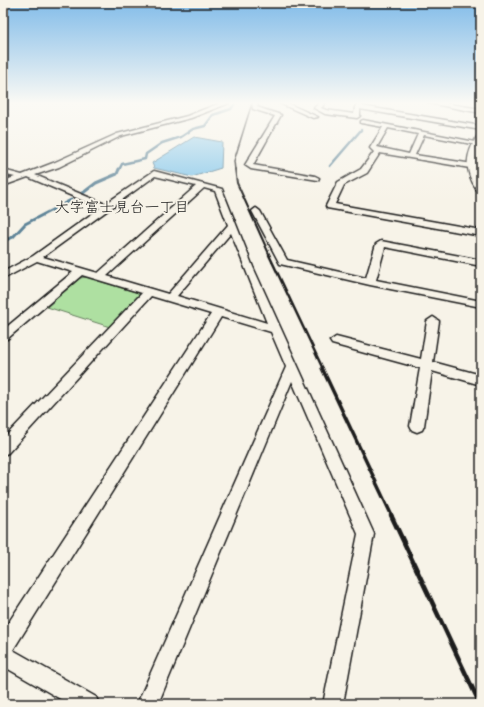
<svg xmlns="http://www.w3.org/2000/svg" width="484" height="707" font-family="Itim,'Klee One',sans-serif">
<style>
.green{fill:#aee0a1;stroke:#657e5e}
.water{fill:#8ac9eb;stroke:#5e8498}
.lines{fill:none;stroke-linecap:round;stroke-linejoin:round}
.stream-far1{stroke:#5e8498;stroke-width:2.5}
.stream{stroke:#5e8498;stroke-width:3}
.minor-casing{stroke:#1c1c1c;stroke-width:3}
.tertiary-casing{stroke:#1c1c1c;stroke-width:3}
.minor{fill:#f7f3e8;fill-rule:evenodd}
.tertiary{fill:#f7f3e8;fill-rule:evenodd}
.rail-far4{stroke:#1c1c1c;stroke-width:1.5}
.rail-far3{stroke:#1c1c1c;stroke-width:2}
.rail-far2{stroke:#1c1c1c;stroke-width:2.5}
.rail-far1{stroke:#1c1c1c;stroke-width:3.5}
.rail{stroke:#1c1c1c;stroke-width:4.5}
.labels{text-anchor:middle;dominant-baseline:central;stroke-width:4;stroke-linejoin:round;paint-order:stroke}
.far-neighbourhood-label{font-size:15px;fill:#1c1c1c;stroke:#f7f3e8}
</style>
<rect width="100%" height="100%" fill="#f7f3e8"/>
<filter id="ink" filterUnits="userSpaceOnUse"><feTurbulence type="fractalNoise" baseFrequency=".025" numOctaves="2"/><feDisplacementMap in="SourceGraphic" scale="8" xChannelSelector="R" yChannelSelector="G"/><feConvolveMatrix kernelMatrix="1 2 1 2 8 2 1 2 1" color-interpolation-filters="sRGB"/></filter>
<g filter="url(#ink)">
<path class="green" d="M 86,277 L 139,293 L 140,296 L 110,327 L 47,307 L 80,278 Z"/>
<path class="water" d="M 194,137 L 222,142 L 221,168 L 192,177 L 154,168 L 152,163 Z"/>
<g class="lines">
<path class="stream-far1" d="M 330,166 L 361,130
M 119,170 L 122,164 L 145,159 L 146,154 L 162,143 L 181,137 L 193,129 L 205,126 L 213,115 L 231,109 L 235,103"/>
<path class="stream" d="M 83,193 L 96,183 L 117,174 L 119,169
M 3,241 L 13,237 L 25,224 L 71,200"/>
<g class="minor-casing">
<path id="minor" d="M 220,103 L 229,103 L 191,118 L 121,136 L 59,167 L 35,175 L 105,204 L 154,171 L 222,189 L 253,267 L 374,534 L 343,704 L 323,704 L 358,534 L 292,381 L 158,704 L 137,704 L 286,367 L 271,332 L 221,317 L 13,650 L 96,697 L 99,704 L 69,704 L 3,666 L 3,631 L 211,314 L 151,296 L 8,453 L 3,455 L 3,439 L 142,293 L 82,275 L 7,339 L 3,340 L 3,330 L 73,272 L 37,261 L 3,279 L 3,272 L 33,256 L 100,208 L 28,177 L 3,186 L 3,181 L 15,177 L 3,174 L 3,170 L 22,175 L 53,163 L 117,134 L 187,116 ZM 155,176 L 196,186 L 98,273 L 43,257 ZM 204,188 L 215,191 L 228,225 L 168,294 L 107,276 ZM 231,233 L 267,323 L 177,296 Z
M 252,103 L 258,103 L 257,107 L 281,115 L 253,165 L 315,176 L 319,178 L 318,180 L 251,169 L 245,165 L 275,116 L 253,109 Z
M 279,103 L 287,103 L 318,117 L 313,118 Z
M 319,103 L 325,103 L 321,108 L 326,110 L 354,114 L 355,107 L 358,103 L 364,103 L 362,106 L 481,126 L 481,130 L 360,109 L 360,116 L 357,118 L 325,114 L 314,108 Z
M 429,103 L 444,103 L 481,109 L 481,113 Z
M 363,120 L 480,143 L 477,145 L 424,135 L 415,155 L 473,164 L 474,166 L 470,168 L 380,153 L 367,173 L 344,185 L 335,204 L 481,230 L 481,236 L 327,208 L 326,206 L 338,182 L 361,169 L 374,152 L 370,148 L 383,127 L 361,123 L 361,121 ZM 388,128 L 418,134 L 409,154 L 377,147 Z
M 256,208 L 260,211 L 287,260 L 366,278 L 376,244 L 381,241 L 481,260 L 481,266 L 385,247 L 376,280 L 481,301 L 481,307 L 370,285 L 280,264 L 252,211 Z
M 433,317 L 439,321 L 433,362 L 481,375 L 481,385 L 432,371 L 424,426 L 422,430 L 417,432 L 412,430 L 410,426 L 420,368 L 332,344 L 330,341 L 336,337 L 421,359 L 427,321 Z"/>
</g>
<g class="tertiary-casing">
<path id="tertiary" d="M 481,134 L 481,145 L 476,162 L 481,178 L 481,191 L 477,190 C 464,170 465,155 478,135 Z"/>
</g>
<use href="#minor" class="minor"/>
<use href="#tertiary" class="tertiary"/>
<path class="rail-far4" d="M 235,170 L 234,161 L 252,103"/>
<path class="rail-far3" d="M 235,169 L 237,183 L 270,256"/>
<path class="rail-far2" d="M 269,255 L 323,369"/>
<path class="rail-far1" d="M 322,368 L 392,516"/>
<path class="rail" d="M 391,515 L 480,704"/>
</g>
</g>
<linearGradient id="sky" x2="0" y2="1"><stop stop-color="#82bce9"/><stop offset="0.51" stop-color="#fbfaf5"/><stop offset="1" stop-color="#fbfaf5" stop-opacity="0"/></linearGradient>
<rect width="484" height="202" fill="url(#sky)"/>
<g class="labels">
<g class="far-neighbourhood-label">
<text x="122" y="207">大字富士見台一丁目</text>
</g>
</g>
<rect width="484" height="707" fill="none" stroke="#f7f3e8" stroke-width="16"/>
<rect x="8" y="8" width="468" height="691" fill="none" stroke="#1c1c1c" stroke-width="1.5" filter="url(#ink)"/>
</svg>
